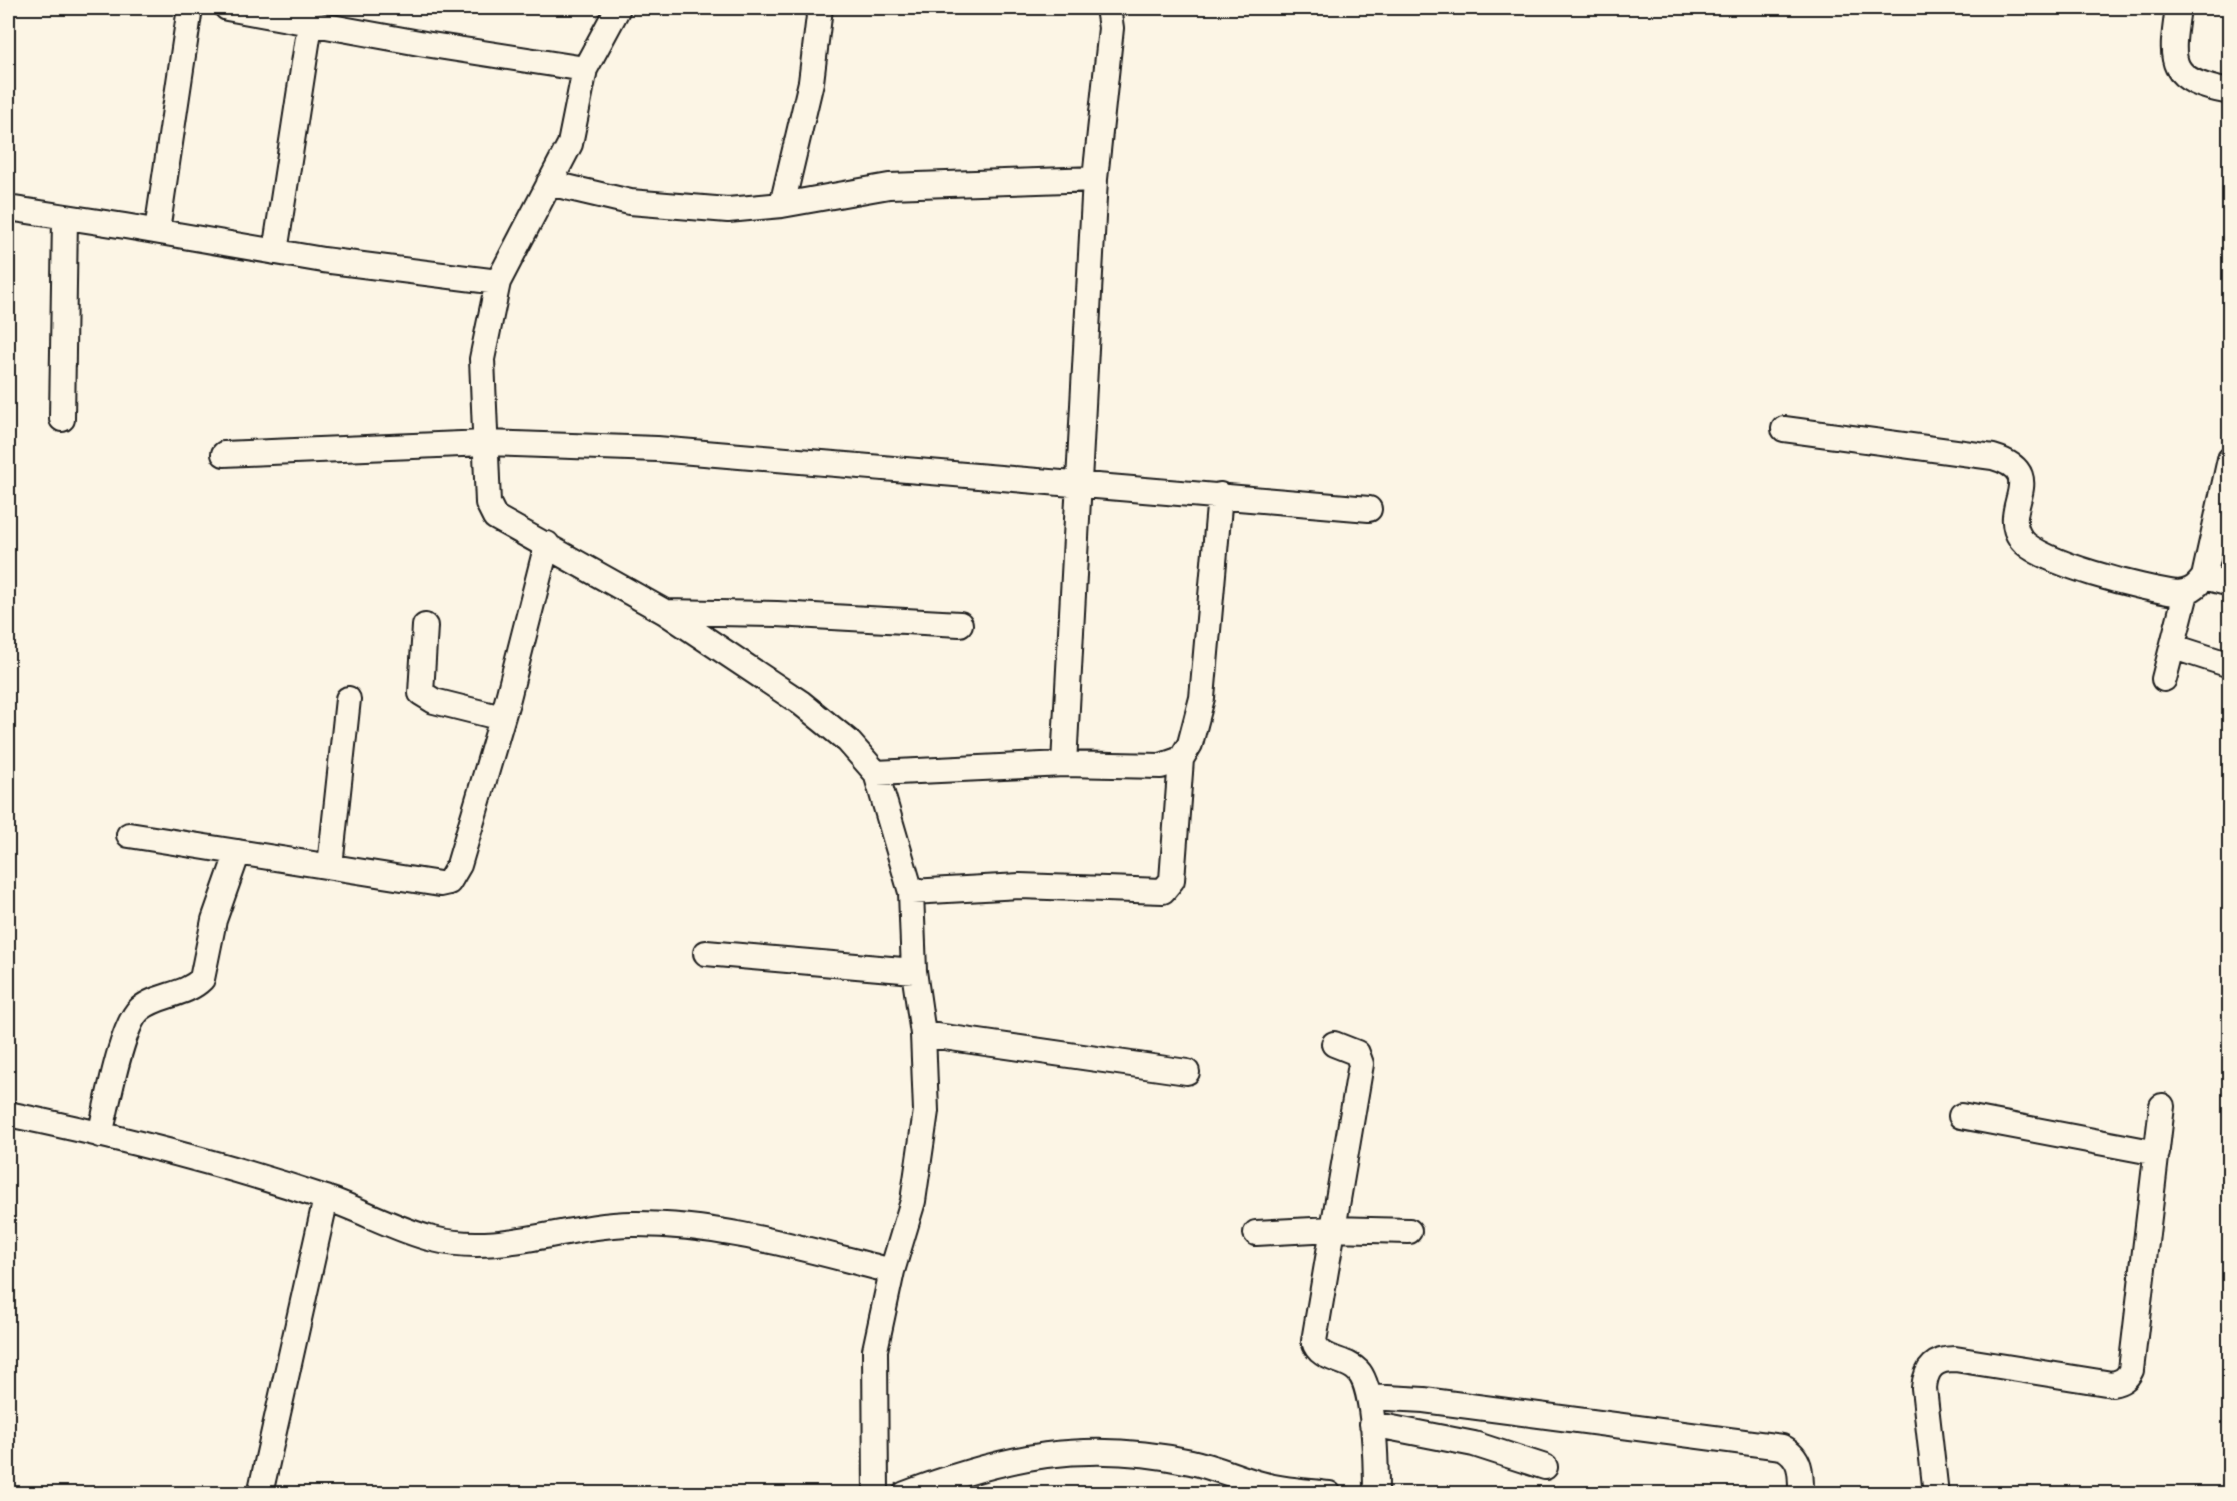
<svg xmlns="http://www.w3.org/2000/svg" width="2237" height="1501" font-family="'Gochi Hand',sans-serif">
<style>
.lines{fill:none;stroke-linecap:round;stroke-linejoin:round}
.minor-casing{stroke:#1c1c1c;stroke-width:28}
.minor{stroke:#fcf5e5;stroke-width:24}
</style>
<rect width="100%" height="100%" fill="#fcf5e5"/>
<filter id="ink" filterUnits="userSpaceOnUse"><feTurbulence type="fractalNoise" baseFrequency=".0167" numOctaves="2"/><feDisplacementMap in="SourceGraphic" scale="12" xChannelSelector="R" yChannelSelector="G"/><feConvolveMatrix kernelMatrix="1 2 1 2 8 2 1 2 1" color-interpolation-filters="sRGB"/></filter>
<g filter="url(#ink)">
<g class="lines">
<g class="minor-casing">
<path id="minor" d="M 227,8 L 425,44 L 585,69
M 618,8 L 585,69 L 570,144 L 498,282 L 482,359 L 488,503 L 495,517 L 665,612 L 801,703 L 848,741 L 876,773 L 911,892 L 914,971 L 923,1034 L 926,1111 L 913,1201 L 892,1271 L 875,1350 L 876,1494
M 2178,8 C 2170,64 2167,80 2230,92
M 549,183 L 630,202 L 728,210 L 782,205 L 889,186 L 1095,179
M 782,205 L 811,82 L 820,8
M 8,208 L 125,226 L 323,260 L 498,282
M 157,231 L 190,8
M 275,252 L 310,24
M 62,419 L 65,217
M 1784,429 L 1993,457 C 2051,474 1998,508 2021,539 C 2038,563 2145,589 2176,593 C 2190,592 2196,588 2204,577 L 2230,459
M 224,454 L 485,443 L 657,449 L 1369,509
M 2204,577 L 2230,584
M 665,612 L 777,614 L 960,624
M 425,626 L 421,693 L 434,701 L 502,718
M 2174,647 L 2230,665
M 2164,679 L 2186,593
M 1064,764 L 1095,179 L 1111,28 L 1108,8
M 876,773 L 1064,764 L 1161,766 L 1181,759 L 1190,744 L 1202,698 L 1220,495
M 129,835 L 440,884 L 449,882 L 459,865 L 507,702 L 547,544
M 330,866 L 348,699
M 911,892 L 1020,886 L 1163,891 L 1172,880 L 1181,759
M 706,953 L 914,971
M 923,1034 L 1187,1072
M 1334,1044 L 1357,1053 L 1361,1064 L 1314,1341 C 1319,1361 1346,1358 1358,1371 C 1375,1388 1376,1468 1376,1494
M 8,1114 C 115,1136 222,1163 326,1198 C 362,1210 396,1230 433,1239 C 500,1256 565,1225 632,1224 C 721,1223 807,1250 892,1271
M 1961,1116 L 2157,1153
M 100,1135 C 107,1107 121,1025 140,1009 C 158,994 185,996 202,979 L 214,920 L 238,852
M 1256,1233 L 1333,1229 L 1409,1231
M 1369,1397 L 1424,1400 L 1782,1447 C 1802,1457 1801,1474 1801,1494
M 1372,1424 L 1474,1444 L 1545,1467
M 260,1494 L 326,1198
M 905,1494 C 1005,1456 1085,1439 1191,1462 C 1214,1467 1234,1476 1257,1483 C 1280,1490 1305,1491 1329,1494
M 1936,1494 L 1924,1388 C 1926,1367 1935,1359 1955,1359 L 2112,1384 C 2122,1382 2127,1379 2131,1370 L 2162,1106"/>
</g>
<use href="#minor" class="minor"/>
</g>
</g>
<rect width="2237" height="1501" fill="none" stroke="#fcf5e5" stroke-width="30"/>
<rect x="15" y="15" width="2207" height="1471" fill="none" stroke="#1c1c1c" stroke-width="2" filter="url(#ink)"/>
</svg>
